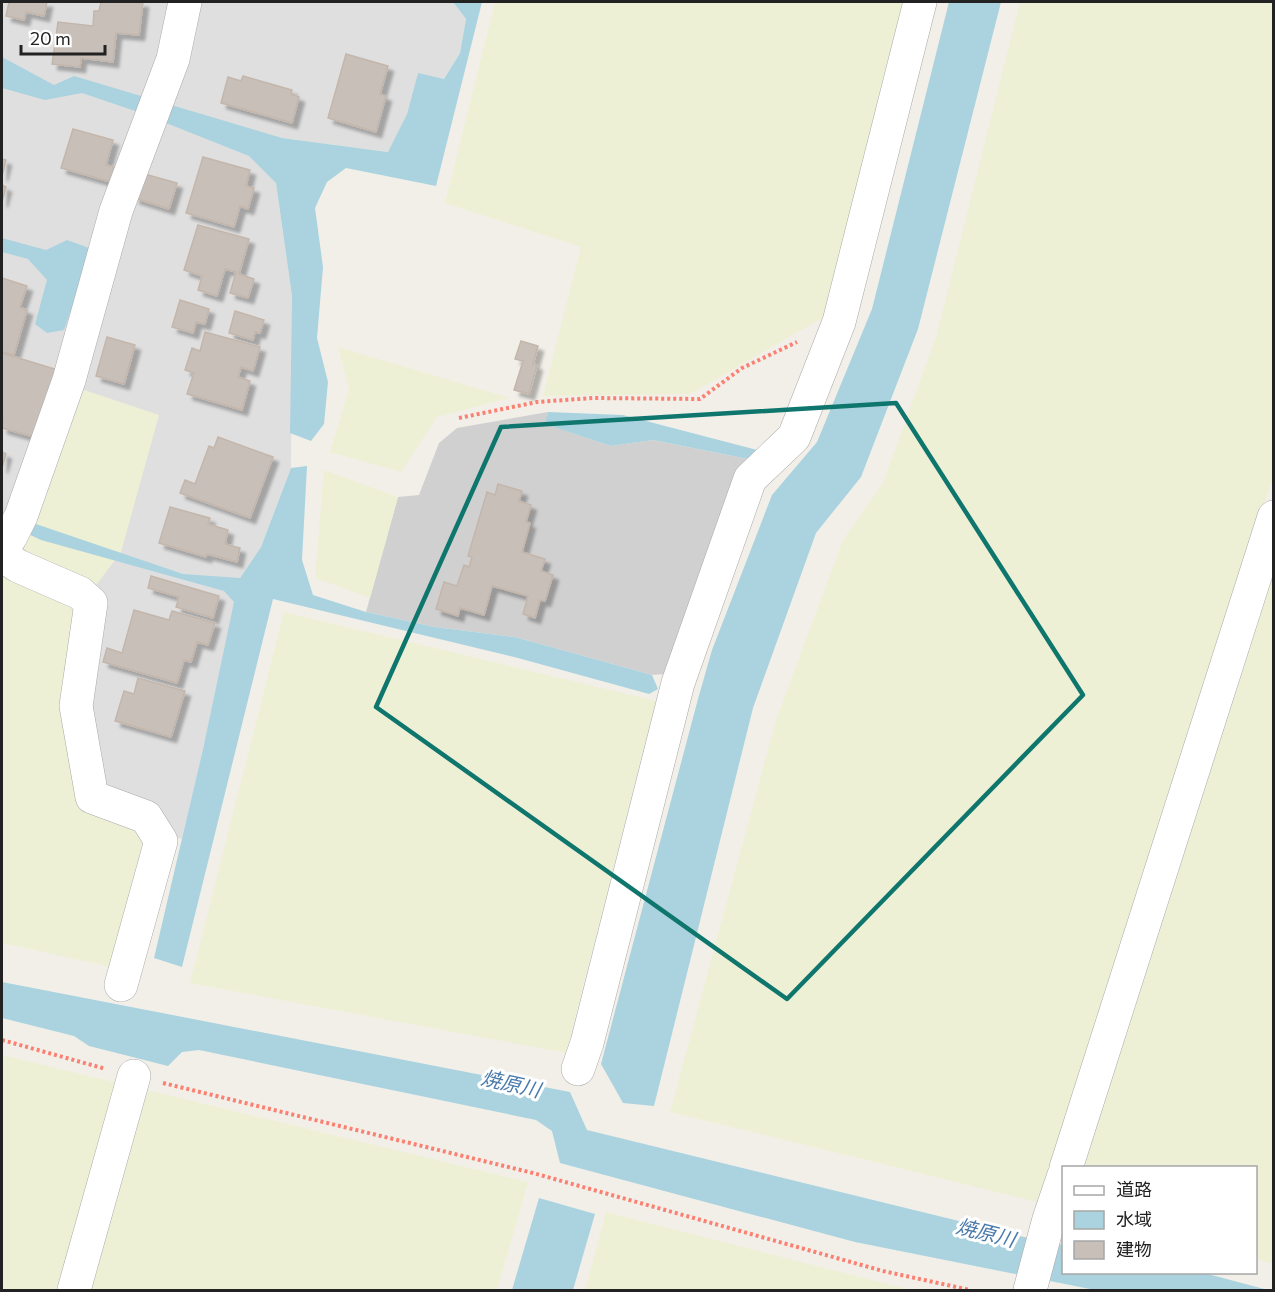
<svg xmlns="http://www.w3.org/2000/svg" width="1275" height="1292" font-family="Commissioner,'Noto Sans JP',sans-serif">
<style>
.residential{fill:#e0dfdf}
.religious{fill:#d0d0d0}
.farmland{fill:#eef0d5}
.water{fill:#aad3df}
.building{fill:#c7bfb8;stroke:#c4b6ab;stroke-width:1.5;filter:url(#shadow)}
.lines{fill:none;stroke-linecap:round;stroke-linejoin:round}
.minor-casing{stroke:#a9a9a9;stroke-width:34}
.path{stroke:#fa8072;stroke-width:4;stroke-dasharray:3 3;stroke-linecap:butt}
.minor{stroke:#fff;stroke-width:33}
.marked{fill:none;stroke:#0f766e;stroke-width:4.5;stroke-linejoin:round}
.labels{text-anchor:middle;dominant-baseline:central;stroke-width:6;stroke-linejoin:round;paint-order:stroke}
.water-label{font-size:20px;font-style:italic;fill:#4a7aab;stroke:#fff}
</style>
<defs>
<filter id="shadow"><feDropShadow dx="5.5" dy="5.5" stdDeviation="1.5" flood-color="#0004"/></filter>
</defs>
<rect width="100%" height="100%" fill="#f2efe9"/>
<path class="residential" d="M 2,2 L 453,2 L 466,19 L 460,53 L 444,79 L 418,74 L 407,114 L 389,152 L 282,138 L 276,183 L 292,296 L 291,468 L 261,547 L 240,578 L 203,749 L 182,839 L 89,803 L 2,557 Z"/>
<path class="religious" d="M 548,412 L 546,424 L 611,446 L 653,440 L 753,460 L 665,674 L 652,675 L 515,637 L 435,627 L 366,612 L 398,497 L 419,495 L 439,443 L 457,428 Z"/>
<path class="farmland" d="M 495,2 L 905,2 L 826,316 L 690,394 L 543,396 L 581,247 L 445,203 Z
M 1020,2 L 1273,2 L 1273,477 L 1041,1203 L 670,1112 L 776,720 L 843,540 L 883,483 L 937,334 Z
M 338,347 L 510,398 L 437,417 L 401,472 L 330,452 L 349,389 Z
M 75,387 L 159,415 L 121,552 L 82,604 L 89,803 L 145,825 L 150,840 L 111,967 L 2,943 L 2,557 Z
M 324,470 L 398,497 L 370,598 L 315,578 Z
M 1273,554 L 1273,1264 L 1256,1259 L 1256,1168 L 1078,1168 Z
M 284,612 L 656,701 L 566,1053 L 190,983 Z
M 2,1055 L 528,1182 L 497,1290 L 2,1290 Z
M 606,1212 L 911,1290 L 585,1290 Z"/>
<path class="water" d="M 453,2 L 482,2 L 436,186 L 346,168 L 327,182 L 315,208 L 323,267 L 317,338 L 328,382 L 324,424 L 311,441 L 290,433 L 292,296 L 276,183 L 249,156 L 141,113 L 82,93 L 45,100 L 2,88 L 2,57 L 54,85 L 74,76 L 282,138 L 388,152 L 407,114 L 418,73 L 444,79 L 460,53 L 466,19 Z
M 949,2 L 1001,2 L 918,329 L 861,477 L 816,533 L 753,708 L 654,1106 L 623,1103 L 601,1064 L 698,699 L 712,650 L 772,495 L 817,442 L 872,309 Z
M 2,238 L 46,250 L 67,240 L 92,249 L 64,330 L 47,333 L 35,324 L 47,280 L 28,259 L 2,252 Z
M 548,412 L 623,415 L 761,451 L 753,460 L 653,440 L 611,446 L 545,424 Z
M 307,466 L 302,560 L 313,595 L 366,612 L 435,627 L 515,637 L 652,675 L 658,689 L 649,694 L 518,658 L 273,599 L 182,967 L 154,958 L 203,749 L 234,602 L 224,591 L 41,540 L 26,533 L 2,528 L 2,515 L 7,519 L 33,523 L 183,574 L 240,578 L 261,547 L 291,468 Z
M 2,982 L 570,1092 L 587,1130 L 1024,1237 L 1063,1245 L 1064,1272 L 1204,1273 L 1268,1290 L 1095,1290 L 855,1242 L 560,1163 L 552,1131 L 536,1120 L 199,1050 L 182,1052 L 168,1066 L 89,1046 L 74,1036 L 2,1018 Z
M 539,1198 L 595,1214 L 573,1290 L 512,1290 Z"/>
<path class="building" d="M 9,2 L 47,2 L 44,16 L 26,12 L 24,20 L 6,16 Z
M 101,2 L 143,2 L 139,35 L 116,33 L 113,62 L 81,58 L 80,67 L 52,64 L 58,22 L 93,26 L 94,11 L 99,11 Z
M 346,54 L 388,66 L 380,94 L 386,96 L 376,132 L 328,118 Z
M 243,76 L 292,90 L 291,94 L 299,97 L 292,123 L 221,103 L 228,77 L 241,81 Z
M 73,129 L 113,140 L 106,165 L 115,167 L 111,182 L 61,168 Z
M 203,157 L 250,170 L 246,186 L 254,188 L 248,209 L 240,206 L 234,227 L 186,213 Z
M 2,159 L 6,160 L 2,176 Z
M 141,173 L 177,183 L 169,209 L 134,198 Z
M 2,185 L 6,187 L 2,202 Z
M 198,225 L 249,239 L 239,274 L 254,279 L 248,298 L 230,293 L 236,272 L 225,269 L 217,296 L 198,290 L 202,276 L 184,270 Z
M 2,278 L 27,286 L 20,307 L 27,310 L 14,355 L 2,352 Z
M 180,300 L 209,309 L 205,324 L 196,322 L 193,333 L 172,327 Z
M 235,311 L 264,320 L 260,333 L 255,332 L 253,340 L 229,333 Z
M 205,332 L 260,347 L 253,371 L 241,367 L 238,377 L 250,381 L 242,410 L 187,394 L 194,373 L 185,370 L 192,348 L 200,351 Z
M 107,337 L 135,345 L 124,384 L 96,376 Z
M 521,341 L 538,346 L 533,364 L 537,365 L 529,394 L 514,390 L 523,361 L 515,359 Z
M 2,353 L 58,370 L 38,438 L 2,428 L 3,419 L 2,418 Z
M 218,437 L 273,457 L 250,518 L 180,493 L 185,480 L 195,484 L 209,446 L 214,448 Z
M 2,452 L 6,454 L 2,468 Z
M 498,484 L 522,491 L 519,501 L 531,505 L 526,522 L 530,523 L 522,552 L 545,559 L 541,571 L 553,575 L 545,601 L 540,600 L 535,618 L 523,614 L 528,596 L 492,586 L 484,615 L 460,608 L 458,616 L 436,609 L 444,582 L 457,586 L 464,565 L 469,567 L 472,557 L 468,556 L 487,492 L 495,495 Z
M 170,507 L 210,518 L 208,524 L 228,530 L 225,544 L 240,548 L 237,562 L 207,554 L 206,557 L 159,543 Z
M 151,576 L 219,596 L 213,618 L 176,607 L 179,597 L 148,588 Z
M 134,610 L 169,620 L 172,611 L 215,623 L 208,645 L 197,642 L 191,662 L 184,660 L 177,683 L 103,662 L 107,648 L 122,653 Z
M 138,678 L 185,691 L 171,737 L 115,721 L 124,691 L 134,694 Z"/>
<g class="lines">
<g class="minor-casing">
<path id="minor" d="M 2,550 L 11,536 L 21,516 L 69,380 L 116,211 L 173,59 L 185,2
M 2,555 L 18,566 L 80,593 L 91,603 L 76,706 L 92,797 L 146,817 L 161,841 L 121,985
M 578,1069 L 587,1043 L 678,683 L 750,479 L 794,437 L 839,322 L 920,2
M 1066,1168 L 1274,517
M 74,1290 L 134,1076
M 1030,1290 L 1049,1219 L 1064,1175"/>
</g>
<path class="path" d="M 459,418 L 537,402 L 593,398 L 700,399 L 742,368 L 797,342
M 2,1040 L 106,1069
M 163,1083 L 533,1173 L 883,1271 L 970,1290"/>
<use href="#minor" class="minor"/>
</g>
<path class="marked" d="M 896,403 L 1083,695 L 787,999 L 376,707 L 501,427 Z"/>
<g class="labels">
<g class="water-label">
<text transform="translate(511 1083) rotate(13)">焼原川</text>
<text transform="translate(986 1232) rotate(14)">焼原川</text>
</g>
</g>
<rect width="1275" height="1292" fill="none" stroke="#222222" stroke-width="6"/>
<rect x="1062" y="1166" width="195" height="108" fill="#ffffff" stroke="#a7a7a7" stroke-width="1.5"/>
<rect x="1074" y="1186" width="30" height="9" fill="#ffffff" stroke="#a7a7a7" stroke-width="1.5"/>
<text x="1116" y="1196" font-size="18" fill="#222222">道路</text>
<rect x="1074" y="1211" width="30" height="18" fill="#aad3df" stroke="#a7a7a7" stroke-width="1.5"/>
<text x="1116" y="1226" font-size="18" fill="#222222">水域</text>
<rect x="1074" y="1241" width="30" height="18" fill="#c7bfb8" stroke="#a7a7a7" stroke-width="1.5"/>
<text x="1116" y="1256" font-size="18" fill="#222222">建物</text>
<path d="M21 45v9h84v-9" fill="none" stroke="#222222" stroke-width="3"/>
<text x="30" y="45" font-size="18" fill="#222222" stroke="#ffffff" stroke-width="4.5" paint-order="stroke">20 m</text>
</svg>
